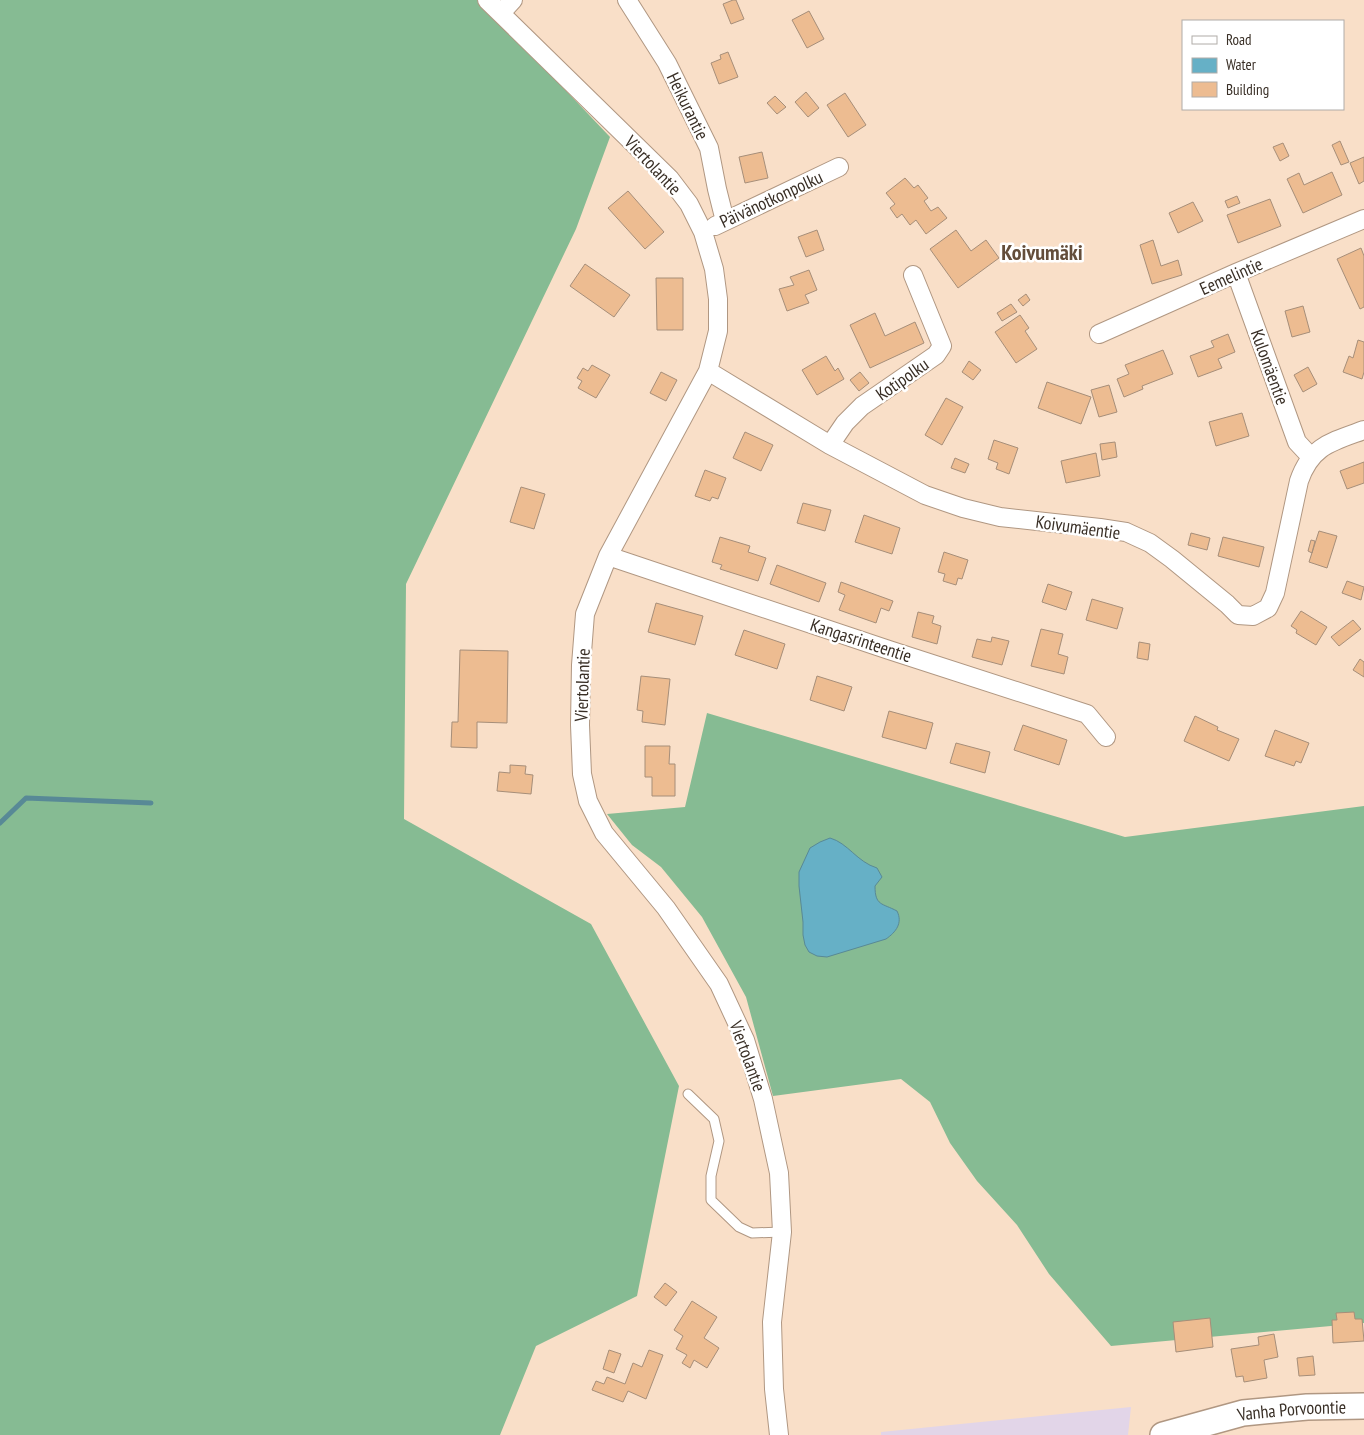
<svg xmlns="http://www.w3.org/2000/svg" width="1364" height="1435" font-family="'PT Sans Narrow',sans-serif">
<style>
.industrial{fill:#e2d5e8}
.forest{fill:#86bb93}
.water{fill:#66b0c6;stroke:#588996}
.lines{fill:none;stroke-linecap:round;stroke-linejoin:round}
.stream{stroke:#588996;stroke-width:5}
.building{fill:#edbc91;stroke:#a68e79}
.service-casing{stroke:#b09782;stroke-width:11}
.minor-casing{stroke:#b09782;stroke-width:20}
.secondary-casing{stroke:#b09782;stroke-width:28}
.service{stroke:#fff;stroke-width:9}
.minor{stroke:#fff;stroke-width:18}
.secondary{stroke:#fff;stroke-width:25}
.labels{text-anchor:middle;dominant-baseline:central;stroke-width:5;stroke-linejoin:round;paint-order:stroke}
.street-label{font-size:18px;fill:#392f26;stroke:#fff}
.district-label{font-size:22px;font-weight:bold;fill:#634d3a;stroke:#fff}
</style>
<rect width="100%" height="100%" fill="#f9dfc8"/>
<path class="industrial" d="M 1131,1407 L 1128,1435 L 881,1435 L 881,1432 Z"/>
<path class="forest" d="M 0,0 L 480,0 L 610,137 L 576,229 L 406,584 L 404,819 L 591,924 L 679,1086 L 637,1296 L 536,1346 L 500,1435 L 0,1435 Z
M 707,713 L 1125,837 L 1364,806 L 1364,1323 L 1111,1346 L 1049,1274 L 1017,1225 L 977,1181 L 950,1143 L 930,1102 L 901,1079 L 773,1096 L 746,997 L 702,917 L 661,867 L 632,845 L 607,814 L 685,807 Z"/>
<path class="water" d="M 830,838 C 848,843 857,862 877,868 L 882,877 L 875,886 C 875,906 882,903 897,911 C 903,923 896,932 886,939 L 827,957 L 817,956 L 809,952 L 805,945 L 803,935 L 803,922 L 799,886 L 799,872 L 810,848 L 820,842 Z"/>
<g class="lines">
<path class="stream" d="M 0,823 L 26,798 L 151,803"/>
</g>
<path class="building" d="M 733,0 L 736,0 L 744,19 L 731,24 L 723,4 Z
M 809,11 L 824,39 L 807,48 L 792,20 Z
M 728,52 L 738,77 L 719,84 L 711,63 L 721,59 L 720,55 Z
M 806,92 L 819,108 L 808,117 L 795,102 Z
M 845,93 L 866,125 L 848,137 L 827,105 Z
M 775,96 L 786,107 L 777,114 L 767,103 Z
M 1340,141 L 1349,162 L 1341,165 L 1332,145 Z
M 1283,143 L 1289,156 L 1280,161 L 1273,147 Z
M 762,152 L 768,178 L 745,183 L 739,157 Z
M 1364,157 L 1364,181 L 1359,184 L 1350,163 Z
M 1332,172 L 1342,195 L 1303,213 L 1287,179 L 1299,173 L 1304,185 Z
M 905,178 L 914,188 L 918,185 L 928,198 L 924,201 L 931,211 L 938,207 L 947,218 L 926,234 L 916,220 L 910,225 L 902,214 L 897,218 L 890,208 L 895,204 L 886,193 Z
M 628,191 L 664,232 L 645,249 L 608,208 Z
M 1237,196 L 1240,203 L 1228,208 L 1225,201 Z
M 1270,199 L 1281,226 L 1238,243 L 1227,215 Z
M 1193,202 L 1203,221 L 1178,233 L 1169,213 Z
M 817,230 L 824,250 L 806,257 L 798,237 Z
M 956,230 L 971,251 L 986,240 L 999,258 L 958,288 L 930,249 Z
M 1153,240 L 1161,266 L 1178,260 L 1182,275 L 1152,284 L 1140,245 Z
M 1361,248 L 1364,256 L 1364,307 L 1360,309 L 1337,259 Z
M 585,264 L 630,295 L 614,317 L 570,286 Z
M 809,270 L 817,290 L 805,295 L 809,303 L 787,311 L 779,289 L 794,285 L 790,277 Z
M 656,278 L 683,278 L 683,330 L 657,330 Z
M 1026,294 L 1030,300 L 1023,306 L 1018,300 Z
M 1011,304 L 1017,312 L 1002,321 L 997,313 Z
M 1303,306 L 1310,332 L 1292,337 L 1285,311 Z
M 875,313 L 885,336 L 915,322 L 924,343 L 870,368 L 850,325 Z
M 1020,315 L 1029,328 L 1025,331 L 1037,349 L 1016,363 L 995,332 Z
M 1228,334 L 1235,352 L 1218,359 L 1222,368 L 1198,377 L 1190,356 L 1214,347 L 1211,341 Z
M 1358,340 L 1364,342 L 1364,372 L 1362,379 L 1343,372 L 1349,356 L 1353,358 Z
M 1163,350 L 1173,374 L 1142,386 L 1143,389 L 1124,397 L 1117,379 L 1129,374 L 1125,365 Z
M 826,356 L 835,371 L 838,368 L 844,379 L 817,395 L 802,370 Z
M 969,361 L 981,370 L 973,380 L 962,372 Z
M 592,365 L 610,375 L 596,398 L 578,388 L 582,381 L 577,378 L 583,368 L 588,371 Z
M 1308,367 L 1317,384 L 1303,392 L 1294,375 Z
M 661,372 L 677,380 L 666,401 L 650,393 Z
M 860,372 L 869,383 L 859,391 L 850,380 Z
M 1047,382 L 1091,397 L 1081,424 L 1038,408 Z
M 1109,385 L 1117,412 L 1099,417 L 1091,390 Z
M 946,398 L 963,407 L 942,445 L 925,435 Z
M 1242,413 L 1249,436 L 1216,446 L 1209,422 Z
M 745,432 L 773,445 L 761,471 L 733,458 Z
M 994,440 L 1018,448 L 1009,474 L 996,469 L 998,463 L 988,459 Z
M 1115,442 L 1117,457 L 1102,460 L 1100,444 Z
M 1096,453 L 1100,476 L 1066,483 L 1061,461 Z
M 955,458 L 969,464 L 965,473 L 951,468 Z
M 1364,462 L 1364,483 L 1347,489 L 1340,471 Z
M 705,470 L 726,478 L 718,499 L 712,497 L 710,501 L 695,496 Z
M 521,487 L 545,494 L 534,529 L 510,522 Z
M 803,503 L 831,510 L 825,531 L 797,523 Z
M 864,515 L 900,528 L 892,554 L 855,542 Z
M 1319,531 L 1337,536 L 1327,568 L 1309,562 Z
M 1191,533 L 1210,538 L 1207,550 L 1188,545 Z
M 720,537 L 750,546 L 748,552 L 766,558 L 758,581 L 720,569 L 722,565 L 712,562 Z
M 1223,537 L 1264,547 L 1259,567 L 1218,556 Z
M 1311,540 L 1315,541 L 1312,553 L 1308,551 Z
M 944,552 L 968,560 L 962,579 L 958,578 L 956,585 L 943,581 L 945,574 L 938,572 Z
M 777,565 L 826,583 L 819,602 L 770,584 Z
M 1347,581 L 1364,587 L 1361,600 L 1342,593 Z
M 841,582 L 893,601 L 889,611 L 881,608 L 876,623 L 839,610 L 845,595 L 838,592 Z
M 1048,584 L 1072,592 L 1066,610 L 1042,602 Z
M 1092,599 L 1123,608 L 1117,629 L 1086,620 Z
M 656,603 L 703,616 L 695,645 L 648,632 Z
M 1301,611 L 1327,627 L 1316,645 L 1296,633 L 1297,630 L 1291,626 Z
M 918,612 L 934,616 L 932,623 L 941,626 L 937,644 L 912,637 Z
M 1353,620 L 1361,629 L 1339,646 L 1331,637 Z
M 1041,629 L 1063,634 L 1058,654 L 1068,657 L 1064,674 L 1031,666 Z
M 744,630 L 785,644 L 777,669 L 735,655 Z
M 992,637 L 1009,641 L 1002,665 L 972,657 L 977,639 L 991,642 Z
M 1139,642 L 1150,644 L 1148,660 L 1137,658 Z
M 460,650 L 508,651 L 507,723 L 477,722 L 477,748 L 451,747 L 452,722 L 458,722 Z
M 1360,659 L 1364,662 L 1364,677 L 1353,670 Z
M 641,676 L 670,679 L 665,725 L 642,722 L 643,711 L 637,710 Z
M 817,676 L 852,687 L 844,711 L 810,700 Z
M 889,711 L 933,723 L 926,749 L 882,737 Z
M 1195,716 L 1218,727 L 1217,730 L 1239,739 L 1229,761 L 1184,741 Z
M 1023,725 L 1067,740 L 1059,765 L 1014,750 Z
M 1275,730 L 1309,743 L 1301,763 L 1296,761 L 1294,766 L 1265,756 Z
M 956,743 L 990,752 L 985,773 L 950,763 Z
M 645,746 L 670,746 L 669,764 L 675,764 L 675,796 L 652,796 L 652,777 L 645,777 Z
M 510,765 L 526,766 L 525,774 L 533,775 L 531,794 L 497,791 L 499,772 L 510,773 Z
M 665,1283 L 677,1292 L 666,1306 L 654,1297 Z
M 692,1301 L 717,1317 L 704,1338 L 719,1348 L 707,1368 L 694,1360 L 690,1368 L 682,1363 L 687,1355 L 676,1349 L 683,1336 L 674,1330 Z
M 1354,1312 L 1355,1319 L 1362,1319 L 1364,1341 L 1333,1343 L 1332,1320 L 1337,1320 L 1336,1313 Z
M 1210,1318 L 1213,1347 L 1176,1352 L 1173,1322 Z
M 1274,1334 L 1278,1357 L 1264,1360 L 1267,1378 L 1244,1382 L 1243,1376 L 1236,1377 L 1231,1349 L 1259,1345 L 1258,1337 Z
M 609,1350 L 621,1354 L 614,1373 L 603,1369 Z
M 649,1350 L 663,1355 L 646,1399 L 628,1391 L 623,1402 L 592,1390 L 596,1381 L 604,1384 L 607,1377 L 625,1384 L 633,1363 L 642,1367 Z
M 1313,1356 L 1315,1375 L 1299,1376 L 1297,1358 Z"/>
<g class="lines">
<g class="service-casing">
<path id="service" d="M 688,1094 L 714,1119 L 719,1141 L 711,1176 L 711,1200 L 739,1227 L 752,1233 L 782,1232"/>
</g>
<g class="minor-casing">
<path id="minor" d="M 487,0 L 670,179 L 689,204 L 703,232 L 714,269 L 718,299 L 718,331 L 708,371 L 608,556 L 585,614 L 581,665 L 580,725 L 582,774 L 588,801 L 604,833 L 666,908 L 719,984 L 745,1040 L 763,1099 L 779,1173 L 782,1232 L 772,1322 L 774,1389 L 779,1435
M 627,0 L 667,63 L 709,148 L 717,189 L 725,221
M 501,13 L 513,0
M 715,226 L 839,167
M 1236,273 L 1297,442 L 1311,457
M 1099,334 L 1236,273 L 1364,219
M 708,371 L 830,445 L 925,495 L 963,508 L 1000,517 L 1100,528 L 1126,532 L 1150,543 L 1172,559 L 1227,604 L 1238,615 L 1253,616 L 1268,608 L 1275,593 L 1299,481 C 1311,446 1331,442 1364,430
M 830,445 L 845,423 L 862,406 L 936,355 L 942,346 L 913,275
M 608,556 L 889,650 L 1087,714 L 1106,737"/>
</g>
<g class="secondary-casing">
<g id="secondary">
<path id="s1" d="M 1163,1435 L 1243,1413 L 1307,1407 L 1364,1406"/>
</g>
</g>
<use href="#service" class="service"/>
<use href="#minor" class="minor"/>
<use href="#secondary" class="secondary"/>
</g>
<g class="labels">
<g class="street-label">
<text transform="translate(688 106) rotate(64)">Heikurantie</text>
<text transform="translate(653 165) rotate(47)">Viertolantie</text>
<text transform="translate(771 199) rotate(-25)">Päivänotkonpolku</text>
<text transform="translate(1231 276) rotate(-24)">Eemelintie</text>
<text transform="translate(1270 367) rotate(70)">Kulomäentie</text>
<text transform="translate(902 379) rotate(-35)">Kotipolku</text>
<text transform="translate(1078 527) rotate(8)">Koivumäentie</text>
<text transform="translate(861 640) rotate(18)">Kangasrinteentie</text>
<text transform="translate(582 685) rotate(-88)">Viertolantie</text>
<text transform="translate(748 1056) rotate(70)">Viertolantie</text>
<text stroke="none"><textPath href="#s1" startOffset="132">Vanha Porvoontie</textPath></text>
</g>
<g class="district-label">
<text x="1042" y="252">Koivumäki</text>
</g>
</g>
<rect x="1182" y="20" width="162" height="90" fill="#ffffff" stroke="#b0aca8"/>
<rect x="1192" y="36" width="25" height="8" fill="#ffffff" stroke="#b0aca8"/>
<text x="1226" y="45" font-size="15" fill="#392f26">Road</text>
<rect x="1192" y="58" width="25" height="15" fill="#66b0c6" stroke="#b0aca8"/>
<text x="1226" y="70" font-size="15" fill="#392f26">Water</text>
<rect x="1192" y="82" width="25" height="15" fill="#edbc91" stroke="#b0aca8"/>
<text x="1226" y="95" font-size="15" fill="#392f26">Building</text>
</svg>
